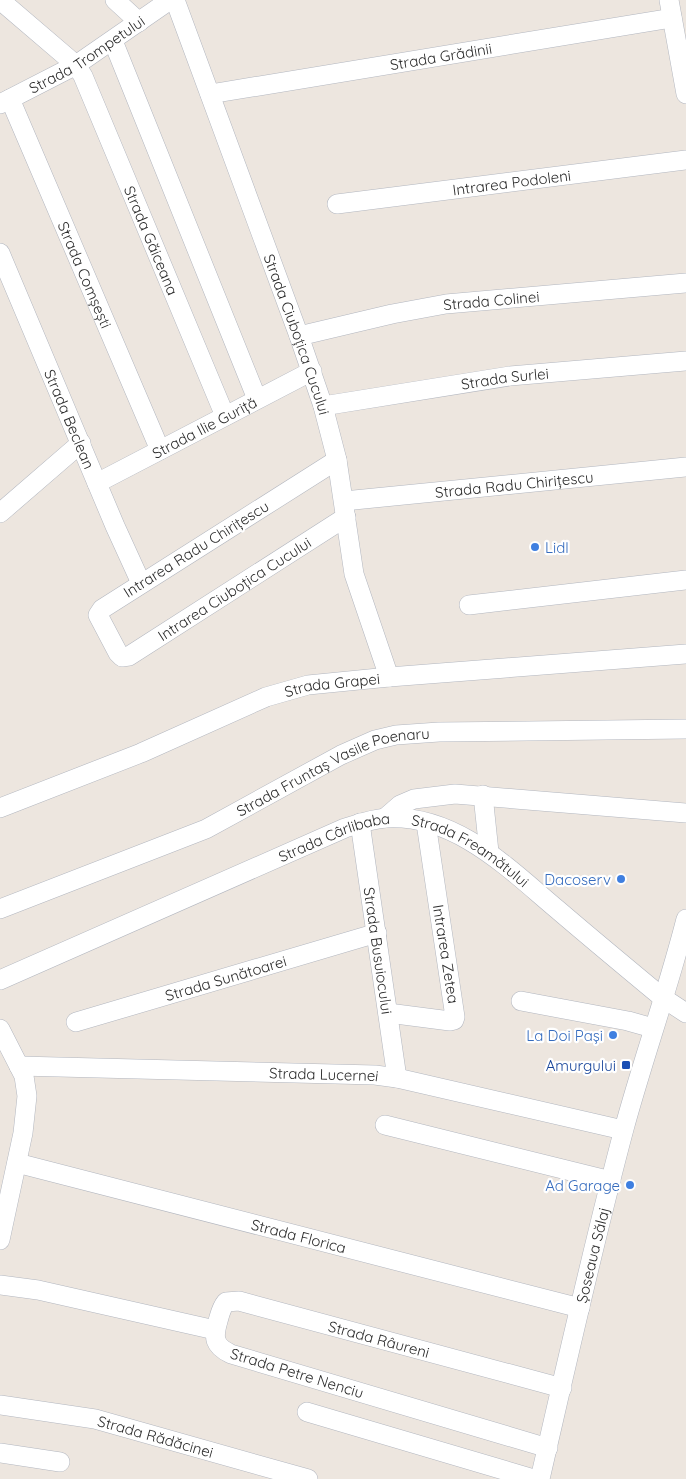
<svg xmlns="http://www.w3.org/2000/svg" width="686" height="1479" font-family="Quicksand,sans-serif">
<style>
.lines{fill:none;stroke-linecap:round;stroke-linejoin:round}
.minor-casing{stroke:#b2b6bf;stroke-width:20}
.minor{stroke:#fff;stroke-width:19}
.shop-dot{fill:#3f7fe0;stroke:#fff;stroke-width:2}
.transit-dot{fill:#1a4fb4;stroke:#fff;stroke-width:2}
.labels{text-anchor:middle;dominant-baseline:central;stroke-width:4.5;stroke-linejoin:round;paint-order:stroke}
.street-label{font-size:15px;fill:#2c2c2c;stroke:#fff}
.shop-label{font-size:15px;fill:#366cbe;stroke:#fff;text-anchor:end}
.transit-label{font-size:15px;fill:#164399;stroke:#fff;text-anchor:end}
</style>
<rect width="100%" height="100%" fill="#ede6df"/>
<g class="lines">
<g class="minor-casing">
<g id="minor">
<path id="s1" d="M 0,0 L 76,65 L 83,76 L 225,416"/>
<path d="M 115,0 L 139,22"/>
<path id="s2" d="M 175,0 L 299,336 L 323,406 L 337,460 L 354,574 L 389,677"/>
<path d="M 669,0 L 686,94"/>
<path d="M 113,41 L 257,399"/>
<path id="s3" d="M 210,94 L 672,18"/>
<path id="s4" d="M 10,99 L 160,450"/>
<path id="s5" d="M 0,104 L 76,65 L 170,0"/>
<path id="s6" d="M 337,204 L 686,160"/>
<path id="s7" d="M 0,253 L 115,526 L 141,583"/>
<path id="s8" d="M 299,336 L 392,314 L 446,304 L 686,283"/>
<path id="s9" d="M 323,406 L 510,376 L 686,361"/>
<path id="s10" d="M 337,460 L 102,609 L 98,615 L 118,653 L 122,657 L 129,656 L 346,517"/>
<path id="s11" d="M 97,483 L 312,371"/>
<path id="s12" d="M 344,501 L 686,467"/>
<path d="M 0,513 L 81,443"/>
<path d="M 469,605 L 686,580"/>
<path d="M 483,795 L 489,852"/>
<path id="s13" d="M 0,808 L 141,753 L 266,697 L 308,685 L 389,677 L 686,654"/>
<path d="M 385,818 L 400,805 L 414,799 L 455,794 L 686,813"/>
<path id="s14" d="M 360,823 L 397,1078"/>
<path id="s15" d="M 0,909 L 206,829 L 341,755 L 375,740 L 396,735 L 439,732 L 686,729"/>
<path id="s16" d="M 0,980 L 345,828 C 358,824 372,819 386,818 C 456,814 509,869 558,910 C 593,940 628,969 663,998 L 686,1013"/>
<path d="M 521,1001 L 628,1021 L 653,1028"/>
<path d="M 388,1013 L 450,1021 L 454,1020 L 455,1017 L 426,823"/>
<path id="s17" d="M 76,1022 L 377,933"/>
<path d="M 0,1029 L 24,1076 L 27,1096 L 23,1133 L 0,1240"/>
<path id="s18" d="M 19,1066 L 375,1075 L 397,1078 L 623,1130"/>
<path d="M 385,1125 L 611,1181"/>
<path id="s19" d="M 17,1163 L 580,1308"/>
<path d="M 0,1285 L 38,1290 L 215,1330"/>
<path id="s20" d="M 0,1405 L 95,1419 L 308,1479"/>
<path d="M 307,1412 L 534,1479"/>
<path id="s21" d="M 548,1448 L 231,1354 C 214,1346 213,1338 218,1321 C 220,1314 221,1308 226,1302 L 239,1301 L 562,1388"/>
<path d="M 0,1453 L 60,1462"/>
<path id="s22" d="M 540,1479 C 567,1362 593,1245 624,1129 C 643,1059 668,990 686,919"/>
</g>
</g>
<use href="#minor" class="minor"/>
</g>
<g class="shop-dot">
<circle cx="535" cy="547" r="5"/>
<circle cx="621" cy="879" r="5"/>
<circle cx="613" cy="1035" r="5"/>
<circle cx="630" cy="1185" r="5"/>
</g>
<rect class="transit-dot" x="621" y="1060" width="10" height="10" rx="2.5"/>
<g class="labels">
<g class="street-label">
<text stroke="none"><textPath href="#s5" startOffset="100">Strada Trompetului</textPath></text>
<text stroke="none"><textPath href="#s3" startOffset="234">Strada Grădinii</textPath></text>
<text stroke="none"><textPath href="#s6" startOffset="176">Intrarea Podoleni</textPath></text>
<text stroke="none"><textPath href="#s1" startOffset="291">Strada Găiceana</textPath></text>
<text stroke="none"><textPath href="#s4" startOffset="191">Strada Comșești</textPath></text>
<text stroke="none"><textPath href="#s8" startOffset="196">Strada Colinei</textPath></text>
<text stroke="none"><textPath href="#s2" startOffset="356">Strada Ciuboțica Cucului</textPath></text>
<text stroke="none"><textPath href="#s9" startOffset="184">Strada Surlei</textPath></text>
<text stroke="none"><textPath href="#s7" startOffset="180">Strada Beclean</textPath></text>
<text stroke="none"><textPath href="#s11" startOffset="121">Strada Ilie Guriță</textPath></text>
<text stroke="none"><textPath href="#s12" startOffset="171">Strada Radu Chirițescu</textPath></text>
<text transform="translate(196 549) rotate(-32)">Intrarea Radu Chirițescu</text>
<text stroke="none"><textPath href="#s10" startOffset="466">Intrarea Ciuboțica Cucului</textPath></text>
<text stroke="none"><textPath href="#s13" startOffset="356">Strada Grapei</textPath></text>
<text stroke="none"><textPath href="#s15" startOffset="362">Strada Fruntaș Vasile Poenaru</textPath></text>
<text stroke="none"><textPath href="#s16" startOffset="364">Strada Cârlibaba</textPath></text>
<text stroke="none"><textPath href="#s16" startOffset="512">Strada Freamătului</textPath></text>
<text stroke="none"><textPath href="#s14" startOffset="129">Strada Busuiocului</textPath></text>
<text transform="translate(446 954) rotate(81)">Intrarea Zetea</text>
<text stroke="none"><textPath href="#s17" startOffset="156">Strada Sunătoarei</textPath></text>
<text stroke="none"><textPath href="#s18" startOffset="305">Strada Lucernei</textPath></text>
<text stroke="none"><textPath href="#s19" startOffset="291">Strada Florica</textPath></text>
<text stroke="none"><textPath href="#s22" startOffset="230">Șoseaua Sălaj</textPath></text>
<text stroke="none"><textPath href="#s21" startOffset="550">Strada Râureni</textPath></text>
<text transform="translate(297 1373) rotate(17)">Strada Petre Nenciu</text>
<text stroke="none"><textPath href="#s20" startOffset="159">Strada Rădăcinei</textPath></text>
</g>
<g class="shop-label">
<text x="545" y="547" text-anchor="start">Lidl</text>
<text x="611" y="879">Dacoserv</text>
<text x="603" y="1035">La Doi Pași</text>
<text x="620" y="1185">Ad Garage</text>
</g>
<g class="transit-label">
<text x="616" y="1065">Amurgului</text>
</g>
</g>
</svg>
